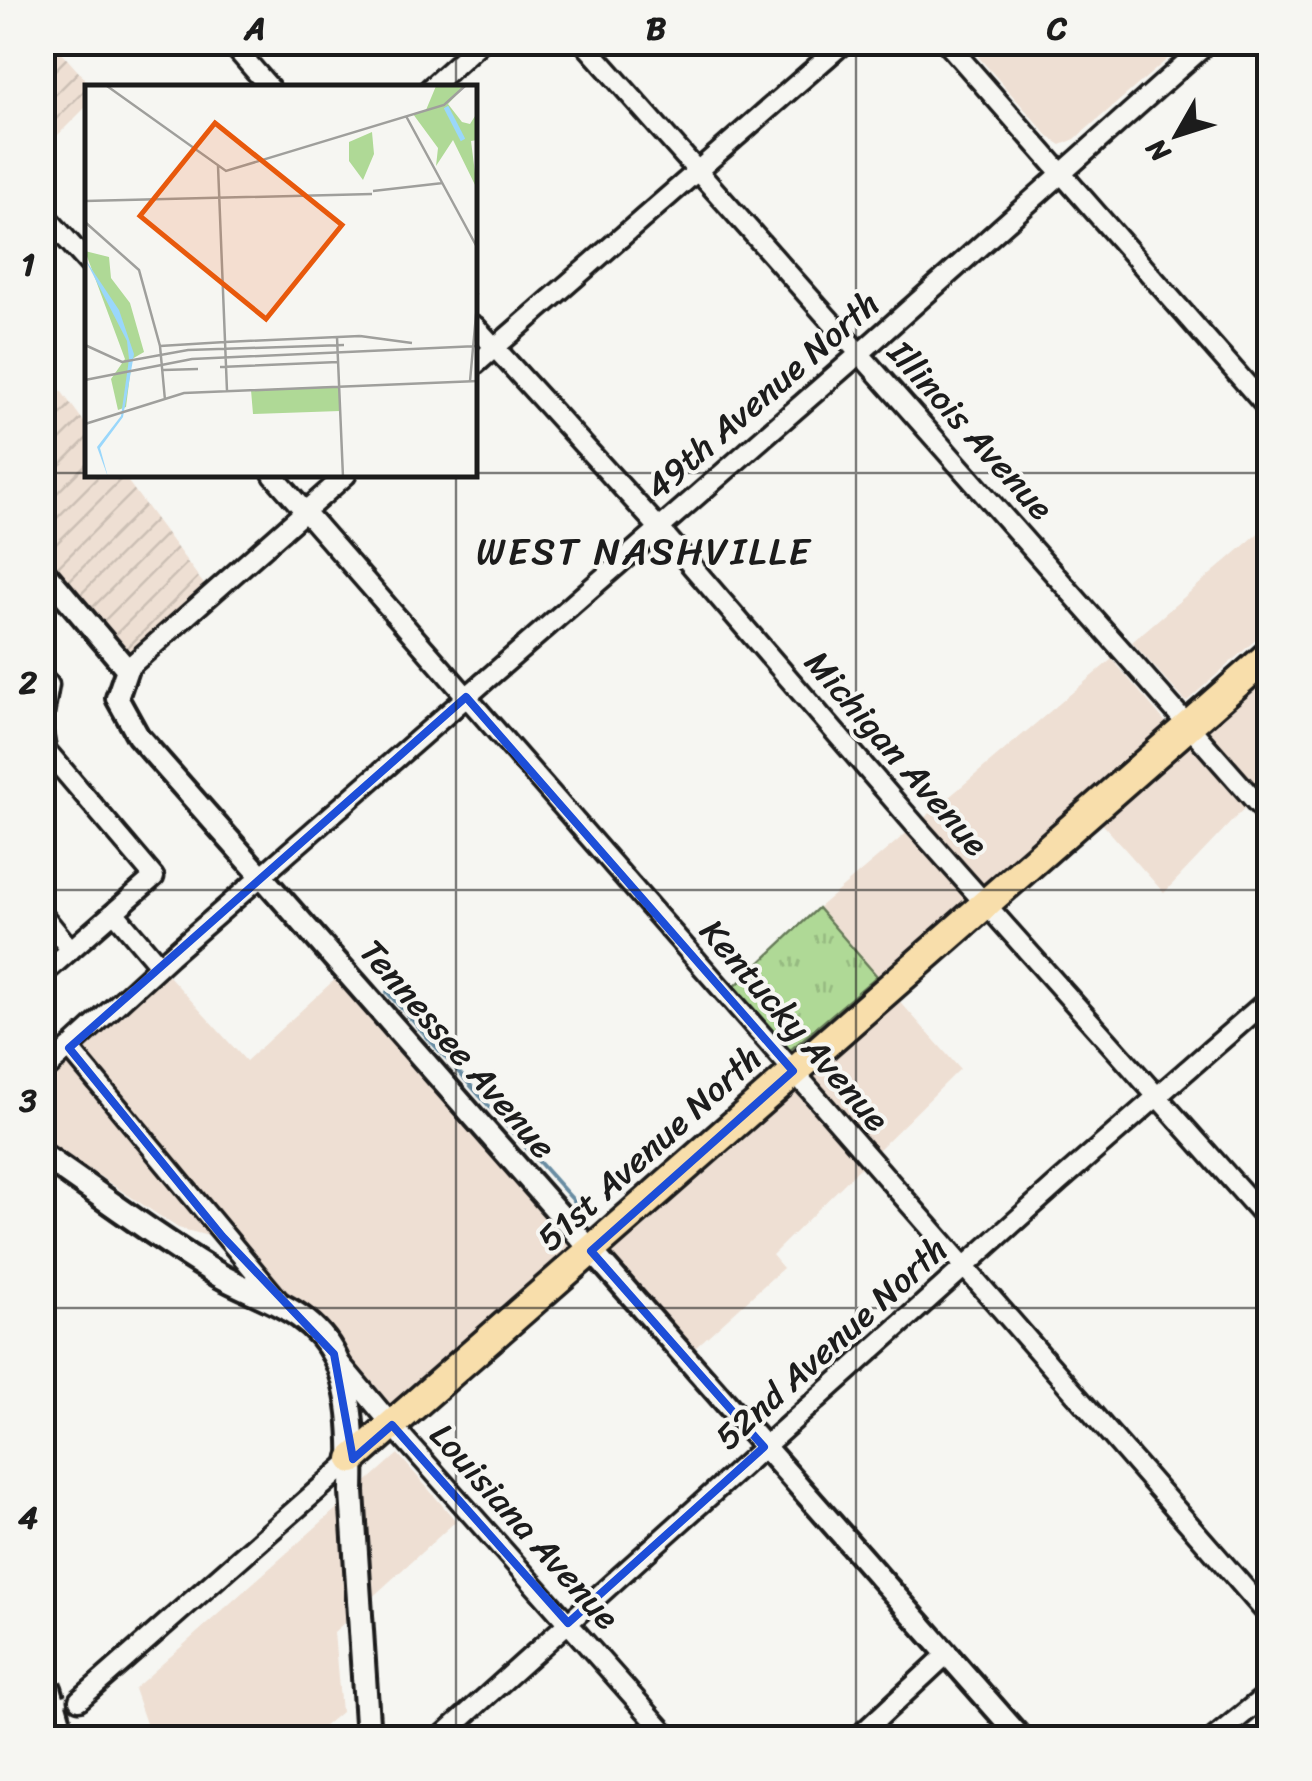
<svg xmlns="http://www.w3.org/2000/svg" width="1312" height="1781" font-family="Sriracha,sans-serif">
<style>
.built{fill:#eedfd3}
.industrial{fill:url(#industrial-furrows)}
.grass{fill:url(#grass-tufts);stroke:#667a59;stroke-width:2.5}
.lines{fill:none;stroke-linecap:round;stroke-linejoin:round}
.stream{stroke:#688ca2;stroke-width:4}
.minor-casing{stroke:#1c1c1c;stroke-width:25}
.tertiary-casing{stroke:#1c1c1c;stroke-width:28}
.secondary-casing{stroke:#1c1c1c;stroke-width:30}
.primary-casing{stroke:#1c1c1c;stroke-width:35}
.minor{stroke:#f6f6f2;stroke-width:18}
.tertiary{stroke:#f6f6f2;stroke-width:20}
.secondary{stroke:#f6f6f2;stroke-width:22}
.primary{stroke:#f8deab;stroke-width:28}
.rail{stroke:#1c1c1c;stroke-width:4;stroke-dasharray:15 8;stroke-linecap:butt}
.marked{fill:none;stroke:#1d4ed8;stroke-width:8;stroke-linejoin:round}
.grid{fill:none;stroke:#1c1c1c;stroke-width:2.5;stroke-opacity:0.55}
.labels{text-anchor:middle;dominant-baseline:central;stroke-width:8;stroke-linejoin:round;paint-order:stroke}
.street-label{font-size:35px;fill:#1c1c1c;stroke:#f6f6f2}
.neighbourhood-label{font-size:38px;letter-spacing:2.5px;fill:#1c1c1c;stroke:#f6f6f2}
.inset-river{fill:none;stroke:#9ad7fb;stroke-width:5}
.inset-road{fill:none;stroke:#9f9f9c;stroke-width:2.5}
.view{fill:#e8590c;fill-opacity:0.15;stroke:#e8590c;stroke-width:5}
.inset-edge{fill:none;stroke:#1c1c1c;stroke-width:5}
.neatline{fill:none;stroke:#1c1c1c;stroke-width:4}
.grid-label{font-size:32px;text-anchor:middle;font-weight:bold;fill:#1c1c1c}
</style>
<defs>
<pattern id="industrial-furrows" width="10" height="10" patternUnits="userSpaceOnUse" patternTransform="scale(2.5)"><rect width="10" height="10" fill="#eedfd3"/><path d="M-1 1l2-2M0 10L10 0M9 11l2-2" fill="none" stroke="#ccbfb5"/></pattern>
<pattern id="grass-tufts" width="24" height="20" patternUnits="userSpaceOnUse" patternTransform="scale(2.5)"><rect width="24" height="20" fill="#afd996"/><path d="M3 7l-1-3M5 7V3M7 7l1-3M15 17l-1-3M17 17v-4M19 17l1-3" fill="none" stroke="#96ba81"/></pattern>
</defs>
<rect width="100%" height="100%" fill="#f6f6f2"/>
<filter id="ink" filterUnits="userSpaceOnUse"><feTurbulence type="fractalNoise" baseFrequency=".01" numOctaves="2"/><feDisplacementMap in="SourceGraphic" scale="20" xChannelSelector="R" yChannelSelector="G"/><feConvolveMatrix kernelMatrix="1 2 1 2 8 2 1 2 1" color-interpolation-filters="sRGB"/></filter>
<g filter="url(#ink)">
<path class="built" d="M 966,43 L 1186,43 L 1075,139 L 1061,145 L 1050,138 Z
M 1269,524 L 1269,628 L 1186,702 L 1132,642 Z
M 1269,653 L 1269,782 L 1164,893 L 1090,810 Z
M 1112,659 L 1168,725 L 877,976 L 818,908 Z
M 159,965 L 246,1061 L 344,971 L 591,1250 L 887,987 L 960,1069 L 772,1255 L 783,1268 L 685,1357 L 591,1251 L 389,1420 L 220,1239 L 178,1228 L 43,1139 L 42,1083 Z
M 398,1454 L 456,1521 L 334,1632 L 341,1712 L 310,1738 L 151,1738 L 134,1689 Z"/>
<path class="industrial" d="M 43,42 L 53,43 L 92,87 L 88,88 L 87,106 L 43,150 Z
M 42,365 L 87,426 L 88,475 L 123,475 L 211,594 L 127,669 L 43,576 Z"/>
<path class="grass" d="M 818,908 L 877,976 L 787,1053 L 732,989 Z"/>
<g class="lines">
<path class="stream" d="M 387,992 L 583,1211"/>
<g class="minor-casing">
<path id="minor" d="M 230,42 L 270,88
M 583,42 C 812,301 1042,558 1270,818
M 946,42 L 1270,411
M 430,88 L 481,42
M 42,212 L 88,263
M 475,326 L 659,528 L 916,826 L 1270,1223
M 475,365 L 845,42
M 273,475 L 1270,1617
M 127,669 L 346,475
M 42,676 L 49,685 L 42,724
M 42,729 L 46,750 L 154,877 L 42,975
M 114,912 L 159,965
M 42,914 L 71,950
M 69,1048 L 279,1301
M 42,1073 L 170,956 L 858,355 L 1209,42
M 340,1363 L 392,1425 L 670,1738
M 79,1700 L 353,1459
M 440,1738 L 1059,1182 L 1270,998
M 857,1738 L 947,1654
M 1214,1738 L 1270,1692"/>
</g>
<g class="tertiary-casing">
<path id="tertiary" d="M 42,569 L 127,669 L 117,698 L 138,736 L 1021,1738"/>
</g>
<g class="secondary-casing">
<path id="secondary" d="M 42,1155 C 101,1195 158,1239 219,1275 C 261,1299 311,1308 335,1357 C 354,1396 353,1449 352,1492 L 368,1738"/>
</g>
<g class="primary-casing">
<path id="primary" d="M 353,1459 L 1270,654"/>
</g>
<use href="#minor" class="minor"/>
<use href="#tertiary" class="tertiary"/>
<use href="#secondary" class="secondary"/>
<use href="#primary" class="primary"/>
<path class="rail" d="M 42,1619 L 43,1622
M 42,1639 L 62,1686 L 77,1738"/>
</g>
</g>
<path class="marked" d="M 466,697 L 793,1071 L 591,1251 L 764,1447 L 568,1623 L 392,1425 L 353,1459 L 334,1354 L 222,1236 L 69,1048 Z"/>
<path class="grid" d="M 456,42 L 456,88M 856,42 L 856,1738M 42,473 L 88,473M 475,473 L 1270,473M 456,475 L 456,1738M 42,890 L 1270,890M 42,1308 L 1270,1308"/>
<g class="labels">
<g class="street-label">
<text transform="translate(762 395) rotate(-41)">49th Avenue North</text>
<text transform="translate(971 430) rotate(48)">Illinois Avenue</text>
<text transform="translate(897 753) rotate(49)">Michigan Avenue</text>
<text transform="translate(795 1025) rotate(49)">Kentucky Avenue</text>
<text transform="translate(458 1049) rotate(49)">Tennessee Avenue</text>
<text transform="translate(649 1148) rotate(-42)">51st Avenue North</text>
<text transform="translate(831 1343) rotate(-42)">52nd Avenue North</text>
<text transform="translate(525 1526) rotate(48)">Louisiana Avenue</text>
</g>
<g class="neighbourhood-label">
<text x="644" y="551">WEST NASHVILLE</text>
</g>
</g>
<g transform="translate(85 85)">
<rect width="392" height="392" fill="#f6f6f2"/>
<path d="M 351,1 L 380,1 L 363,19 L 377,37 L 385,39 L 392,28 L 392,55 L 386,56 L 392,104 L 368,55 L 351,81 L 353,63 L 328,29 L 341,25 ZM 287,47 L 289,69 L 278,95 L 264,76 L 264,57 ZM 0,166 L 24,172 L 26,193 L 45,218 L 59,267 L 47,274 L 41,322 L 33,325 L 26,294 L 40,274 ZM 254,301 L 255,326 L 168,329 L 166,305 Z" fill="#afd996"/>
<path d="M 0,174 L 34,225 L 49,269 L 38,332 L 15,363 L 23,392 L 12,362 L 36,331 L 44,274 L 42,256 Z" fill="#9ad7fb"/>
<path class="inset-river" d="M 361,22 L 378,55"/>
<path class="inset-road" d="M 22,1 L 141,86 L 359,20 L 380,1M 321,31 L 393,164M 133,81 L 142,306M 288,106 L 358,98M 0,116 L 287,109M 0,137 L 54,185 L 75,261 L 80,315M 275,251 L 327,258M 252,252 L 258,392M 140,257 L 275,251M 0,260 L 37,277 L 103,265 L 259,260M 75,261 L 140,257M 135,282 L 253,277M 78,285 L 113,284M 0,295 L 107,274 L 393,261M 385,296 L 393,208M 0,339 L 99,308 L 393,296"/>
<path class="view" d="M 130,38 L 257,140 L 181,234 L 55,131 Z"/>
<rect width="392" height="392" class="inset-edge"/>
</g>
<rect width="1312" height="1781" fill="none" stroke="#f6f6f2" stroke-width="110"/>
<g transform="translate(1177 135) rotate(231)" stroke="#f6f6f2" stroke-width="8" paint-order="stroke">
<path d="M0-8L18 38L0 25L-18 38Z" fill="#1c1c1c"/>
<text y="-15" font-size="28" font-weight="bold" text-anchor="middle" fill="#1c1c1c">N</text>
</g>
<rect x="55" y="55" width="1202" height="1671" class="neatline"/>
<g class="grid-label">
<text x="255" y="39">A</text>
<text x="656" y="39">B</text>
<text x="1057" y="39">C</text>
<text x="28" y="275">1</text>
<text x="28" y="693">2</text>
<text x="28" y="1111">3</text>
<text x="28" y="1528">4</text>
</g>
</svg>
